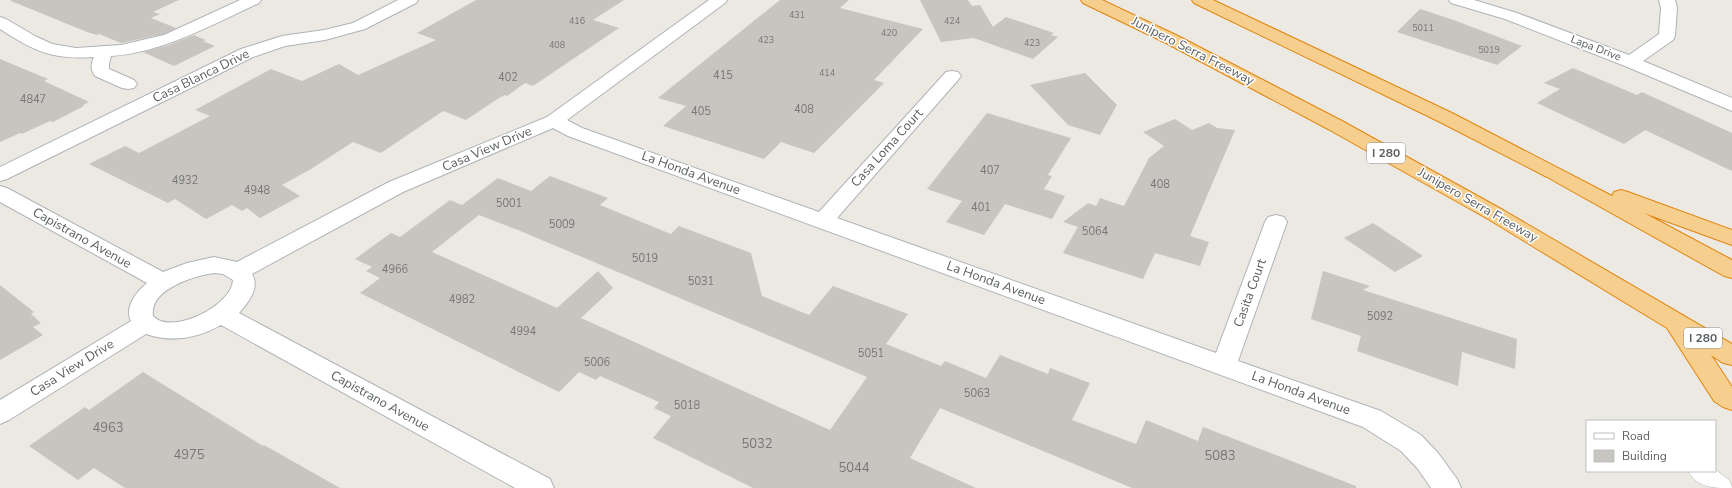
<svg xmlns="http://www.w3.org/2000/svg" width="1732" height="488" font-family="'Nunito Sans',sans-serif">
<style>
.building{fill:#c8c4bf;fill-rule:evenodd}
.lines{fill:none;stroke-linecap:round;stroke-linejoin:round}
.lane-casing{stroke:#afb3b7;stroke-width:1}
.street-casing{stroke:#afb3b7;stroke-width:2}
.highway-casing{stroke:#e1840d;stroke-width:2}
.lane{fill:#fff;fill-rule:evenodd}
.street{fill:#fff;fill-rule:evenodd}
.highway{fill:#f6cf8f;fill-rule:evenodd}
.labels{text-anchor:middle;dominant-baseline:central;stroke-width:3;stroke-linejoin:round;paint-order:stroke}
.far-number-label{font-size:9px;fill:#767879}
.far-street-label{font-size:11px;fill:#5a5f62;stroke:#fff}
.number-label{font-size:11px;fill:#767879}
.shield{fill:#fff;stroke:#8c8f91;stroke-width:1}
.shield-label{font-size:12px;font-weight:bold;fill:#5a5f62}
.street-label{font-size:13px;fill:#5a5f62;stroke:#fff}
.near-number-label{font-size:13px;fill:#767879}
</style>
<rect width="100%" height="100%" fill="#ece9e2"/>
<path class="building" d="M 11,0 L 179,0 L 153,12 L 160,14 L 151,18 L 176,28 L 164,34 L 121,43 L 99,34 L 97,35 L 87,32 L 11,1 Z
M 476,0 L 624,0 L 593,20 L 619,28 L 533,86 L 525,83 L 507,96 L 505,95 L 499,98 L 466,120 L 443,111 L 381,153 L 353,142 L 311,169 L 282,185 L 300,196 L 260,218 L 247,208 L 242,211 L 232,205 L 206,219 L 175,199 L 168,203 L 89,164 L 125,146 L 139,153 L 210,116 L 195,110 L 271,69 L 302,81 L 339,64 L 358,75 L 436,40 L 417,33 Z
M 780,0 L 849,0 L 840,8 L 923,29 L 874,80 L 884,83 L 814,153 L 781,142 L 764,159 L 663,126 L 686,106 L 658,98 Z
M 920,0 L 968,0 L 972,6 L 980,5 L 993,27 L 1006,17 L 1054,33 L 1051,35 L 1058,37 L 1033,59 L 974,38 L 941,42 Z
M 1420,9 L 1451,19 L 1522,46 L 1497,65 L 1397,32 Z
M 194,35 L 206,40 L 203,41 L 215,46 L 174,66 L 143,52 L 169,45 Z
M 0,59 L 48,79 L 44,81 L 89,102 L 83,105 L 84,106 L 53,122 L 50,121 L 22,134 L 20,133 L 0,142 Z
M 1573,68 L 1637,95 L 1642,92 L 1732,133 L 1732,171 L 1645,130 L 1624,144 L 1537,103 L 1560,89 L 1544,83 Z
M 1085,73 L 1117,105 L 1100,135 L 1068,125 L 1030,85 Z
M 987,113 L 1071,138 L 1048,175 L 1052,176 L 1044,189 L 1065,196 L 1052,219 L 1005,204 L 984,235 L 946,222 L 962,201 L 927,189 Z
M 1175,119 L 1192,130 L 1209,123 L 1217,128 L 1235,130 L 1190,236 L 1209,242 L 1200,266 L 1155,253 L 1143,279 L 1063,253 L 1078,227 L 1063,222 L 1088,203 L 1096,206 L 1100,198 L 1124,206 L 1149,158 L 1164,146 L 1143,132 Z
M 550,176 L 608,198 L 600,205 L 671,234 L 679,226 L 751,253 L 762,296 L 809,315 L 833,286 L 908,314 L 886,344 L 941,366 L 945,361 L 986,378 L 1000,355 L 1048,374 L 1050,368 L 1090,383 L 1072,420 L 1136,444 L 1146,420 L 1198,441 L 1203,427 L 1356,486 L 1356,488 L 1132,488 L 940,408 L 910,458 L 976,488 L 753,488 L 653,438 L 671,416 L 654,408 L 659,402 L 600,376 L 596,380 L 579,372 L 559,392 L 360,293 L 380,278 L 366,271 L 372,267 L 355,259 L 391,233 L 400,237 L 450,200 L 462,205 L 498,178 L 531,191 ZM 479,215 L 518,230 L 867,377 L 830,430 L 581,318 L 613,288 L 598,271 L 557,308 L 432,252 Z
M 1373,223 L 1423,256 L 1395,272 L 1344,238 Z
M 1323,271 L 1370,286 L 1363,290 L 1517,339 L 1515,369 L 1462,352 L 1458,386 L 1357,351 L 1361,336 L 1311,319 Z
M 0,285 L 34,312 L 31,314 L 41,323 L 33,327 L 43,335 L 0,360 Z
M 143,372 L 263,446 L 264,445 L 340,488 L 125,488 L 94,468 L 78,480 L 29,446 L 85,407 L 89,410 Z"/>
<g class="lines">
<g class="lane-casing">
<path id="lane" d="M 1715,469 L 1730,481 L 1732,488 C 1712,488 1698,488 1688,471 L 1715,471 Z"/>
</g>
<g class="street-casing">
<path id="street" d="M 240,0 L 261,0 L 259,3 C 211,25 164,52 111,56 L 109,64 L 109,69 L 134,80 L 137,84 L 134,88 L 128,89 L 122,88 L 95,76 C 90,69 91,64 94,57 C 52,60 34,51 0,29 L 0,17 L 6,19 L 35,36 L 52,44 L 76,48 L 121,45 L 164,35 Z
M 398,0 L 418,0 L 416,3 L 365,29 L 325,40 L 285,46 L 253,57 L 7,179 L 0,181 L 0,167 L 241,49 L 282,36 L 324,30 L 353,23 Z
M 709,0 L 727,0 L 725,3 L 567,120 L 582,128 L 819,212 L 946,72 L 952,71 L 958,72 L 961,76 L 958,80 L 837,218 L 1216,353 L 1265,222 L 1268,217 L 1276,215 L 1284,217 L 1287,222 L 1238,361 L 1381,411 L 1421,435 L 1438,453 L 1457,479 L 1461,488 L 1431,488 L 1418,469 L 1401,451 L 1363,427 L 568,136 L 553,128 L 403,192 L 252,274 C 260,288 249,302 239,313 L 550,479 L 554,488 L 515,488 L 221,325 C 198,338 172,343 146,334 L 9,420 L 0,424 L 0,400 L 131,321 C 124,307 137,291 147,283 L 0,202 L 0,186 L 7,188 L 163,272 L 187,263 L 214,257 L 237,262 L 389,182 L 547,117 ZM 214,273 L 223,274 L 233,280 C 232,306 171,336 153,316 C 149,289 194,276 214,273 Z
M 1449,0 L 1474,0 L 1517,13 L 1629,55 L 1659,34 L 1661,8 L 1659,0 L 1675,0 L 1677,8 L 1675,36 L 1673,40 L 1643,61 L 1732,98 L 1732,111 L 1625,66 L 1505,19 L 1451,3 Z"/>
</g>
<g class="highway-casing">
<path id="highway" d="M 1081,0 L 1102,0 L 1178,36 L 1342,121 L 1503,210 L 1732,344 L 1732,365 L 1723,363 L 1711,355 L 1732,387 L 1732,410 L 1723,407 L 1714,401 L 1667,328 L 1488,219 L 1328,129 L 1166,43 L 1083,3 Z
M 1192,0 L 1213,0 L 1452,113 L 1612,196 L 1614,192 L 1621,190 L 1628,192 L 1732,230 L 1732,245 L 1644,213 L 1732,260 L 1732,278 L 1724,276 L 1547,177 L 1438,121 L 1194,3 Z"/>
</g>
<use href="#lane" class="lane"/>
<use href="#street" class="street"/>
<use href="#highway" class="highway"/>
</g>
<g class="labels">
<g class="far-number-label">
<text x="797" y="15">431</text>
<text x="577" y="21">416</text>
<text x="952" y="21">424</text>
<text x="1423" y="28">5011</text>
<text x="889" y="33">420</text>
<text x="766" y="40">423</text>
<text x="1032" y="43">423</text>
<text x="557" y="45">408</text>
<text x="1489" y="50">5019</text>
<text x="827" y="73">414</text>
</g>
<g class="far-street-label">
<text transform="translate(1596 48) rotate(21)">Lapa Drive</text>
</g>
<g class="number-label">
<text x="723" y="75">415</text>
<text x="508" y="77">402</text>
<text x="33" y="99">4847</text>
<text x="804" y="109">408</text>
<text x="701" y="111">405</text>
<text x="990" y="170">407</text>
<text x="185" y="180">4932</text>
<text x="1160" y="184">408</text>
<text x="257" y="190">4948</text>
<text x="509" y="203">5001</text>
<text x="981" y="207">401</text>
<text x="562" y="224">5009</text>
<text x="1095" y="231">5064</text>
<text x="645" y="258">5019</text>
<text x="395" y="269">4966</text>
<text x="701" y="281">5031</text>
<text x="462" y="299">4982</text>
<text x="1380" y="316">5092</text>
<text x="523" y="331">4994</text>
<text x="871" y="353">5051</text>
<text x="597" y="362">5006</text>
<text x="977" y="393">5063</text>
<text x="687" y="405">5018</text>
</g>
<g class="shield">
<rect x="1367" y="143" width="38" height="20" rx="3"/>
<rect x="1684" y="328" width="38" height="20" rx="3"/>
</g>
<g class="shield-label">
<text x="1386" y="153">I 280</text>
<text x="1703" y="338">I 280</text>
</g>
<g class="street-label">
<text transform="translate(1193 51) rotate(27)">Junipero Serra Freeway</text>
<text transform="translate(201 76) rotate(-26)">Casa Blanca Drive</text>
<text transform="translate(887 148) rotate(-48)">Casa Loma Court</text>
<text transform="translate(487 149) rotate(-23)">Casa View Drive</text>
<text transform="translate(691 173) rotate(20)">La Honda Avenue</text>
<text transform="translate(1478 205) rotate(30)">Junipero Serra Freeway</text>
<text transform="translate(82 238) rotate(29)">Capistrano Avenue</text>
<text transform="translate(996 283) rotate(20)">La Honda Avenue</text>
<text transform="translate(1250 293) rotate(-70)">Casita Court</text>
<text transform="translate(72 368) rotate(-32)">Casa View Drive</text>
<text transform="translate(1301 393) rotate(20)">La Honda Avenue</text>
<text transform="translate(380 401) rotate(29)">Capistrano Avenue</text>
</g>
<g class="near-number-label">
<text x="108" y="428">4963</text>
<text x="757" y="444">5032</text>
<text x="189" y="455">4975</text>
<text x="1220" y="456">5083</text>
<text x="854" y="468">5044</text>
</g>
</g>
<rect x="1586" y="420" width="130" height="52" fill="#ffffff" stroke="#bdbfc0"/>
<rect x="1594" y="433" width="20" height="6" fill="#ffffff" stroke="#bdbfc0"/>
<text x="1622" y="440" font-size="12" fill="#5a5f62">Road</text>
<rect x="1594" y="450" width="20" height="12" fill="#c8c4bf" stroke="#bdbfc0"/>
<text x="1622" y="460" font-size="12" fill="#5a5f62">Building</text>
</svg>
